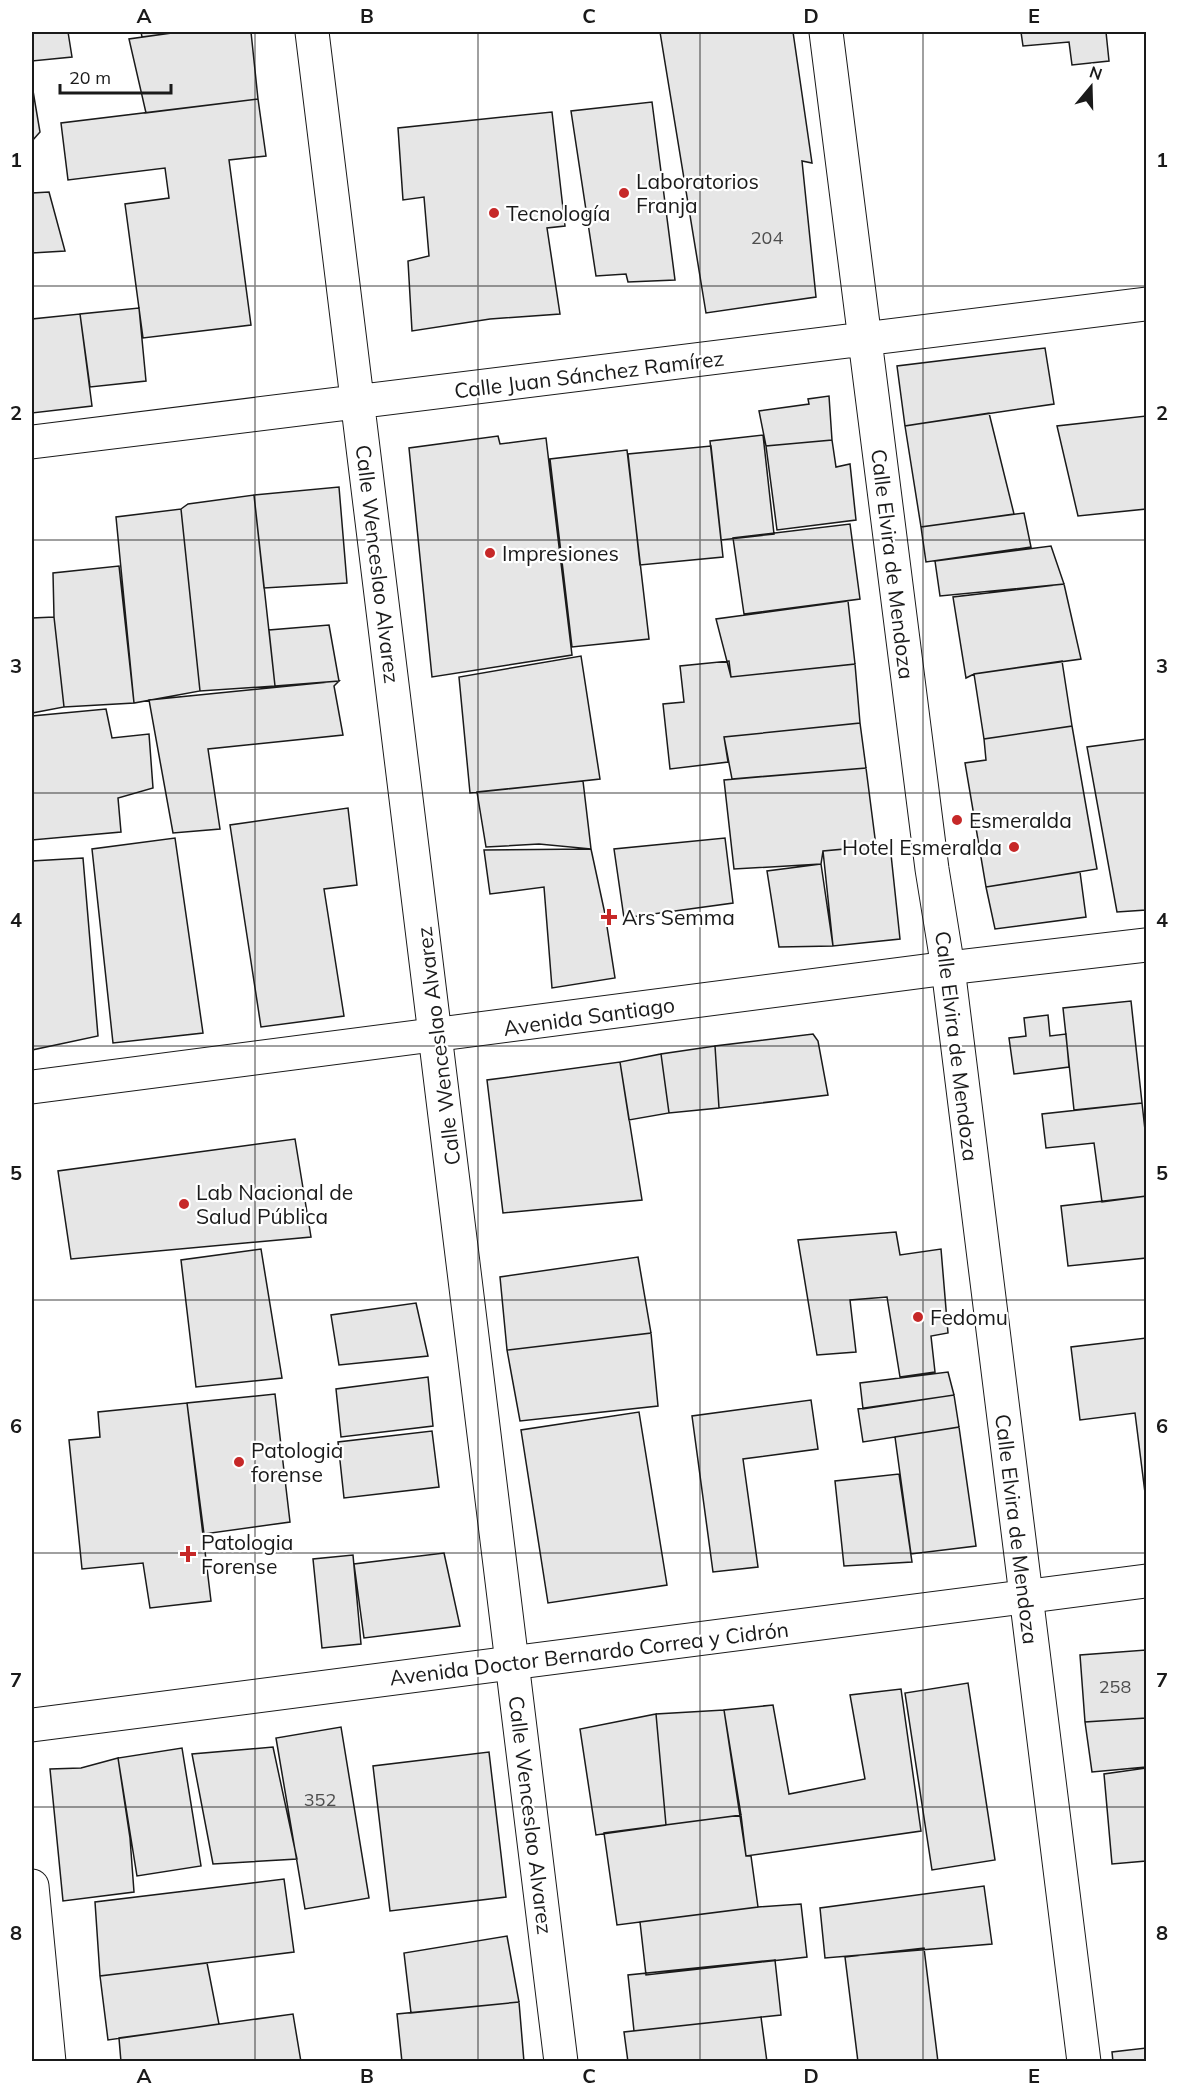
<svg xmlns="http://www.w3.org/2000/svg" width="1178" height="2093" font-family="Mulish,sans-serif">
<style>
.building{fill:#e6e6e6;stroke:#1a1a1a;stroke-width:1.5}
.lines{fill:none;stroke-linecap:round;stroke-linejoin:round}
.street-casing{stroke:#1a1a1a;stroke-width:35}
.secondary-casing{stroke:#1a1a1a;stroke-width:35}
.street{stroke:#fff;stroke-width:33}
.secondary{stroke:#fff;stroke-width:33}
.grid{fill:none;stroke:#1a1a1a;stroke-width:1.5;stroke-opacity:0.55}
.poi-dot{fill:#c62828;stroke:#fff;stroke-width:2}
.labels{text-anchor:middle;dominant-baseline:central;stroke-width:4.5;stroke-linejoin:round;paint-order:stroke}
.number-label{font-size:18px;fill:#4d4d4d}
.poi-label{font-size:21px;fill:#1a1a1a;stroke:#fff;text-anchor:start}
.street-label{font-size:21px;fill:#1a1a1a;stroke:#fff}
.neatline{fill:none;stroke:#1a1a1a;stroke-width:2}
.grid-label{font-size:20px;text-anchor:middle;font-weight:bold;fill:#1a1a1a}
</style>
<rect width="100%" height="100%" fill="#fff"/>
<path class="building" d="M 32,32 L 68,32 L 72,57 L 32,61 Z
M 141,32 L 179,32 L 142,37 Z
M 179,32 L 251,32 L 258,99 L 146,113 L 129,39 Z
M 660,32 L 793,32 L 812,163 L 802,161 L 816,297 L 706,313 Z
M 1021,32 L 1106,32 L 1109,61 L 1072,65 L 1069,42 L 1023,46 Z
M 32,85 L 40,132 L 32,141 Z
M 258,99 L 266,156 L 229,160 L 251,325 L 143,338 L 125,204 L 169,198 L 165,168 L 68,180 L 61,123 Z
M 652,102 L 675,280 L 628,282 L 626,274 L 596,276 L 571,111 Z
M 552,112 L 565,226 L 547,228 L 560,314 L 490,319 L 412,331 L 408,261 L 429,256 L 424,197 L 403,200 L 398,128 Z
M 49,192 L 65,251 L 32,253 L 32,193 Z
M 139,308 L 146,381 L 90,387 L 80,314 Z
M 80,314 L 92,406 L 32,413 L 32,319 Z
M 1045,348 L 1054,404 L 905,426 L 897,366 Z
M 829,396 L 832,440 L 766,446 L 759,411 L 809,404 L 808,399 Z
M 989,413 L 1014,514 L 921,527 L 905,426 Z
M 1146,416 L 1146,509 L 1078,516 L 1057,426 Z
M 763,435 L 774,534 L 721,540 L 710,441 Z
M 498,436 L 500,444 L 546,438 L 572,655 L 432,677 L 409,448 Z
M 832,440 L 836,467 L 850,464 L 856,520 L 777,530 L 766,446 Z
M 711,446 L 723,557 L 640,565 L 628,454 Z
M 627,450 L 649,639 L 572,647 L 550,459 Z
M 339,487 L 347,583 L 264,588 L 254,495 Z
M 254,495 L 275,686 L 200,691 L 181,509 L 188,504 Z
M 181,509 L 200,691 L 134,703 L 116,517 Z
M 1024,513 L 1031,547 L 926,562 L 921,527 Z
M 850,524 L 860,599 L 744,614 L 733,538 Z
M 1051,546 L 1064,584 L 940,596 L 935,561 Z
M 119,566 L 134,703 L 64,707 L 54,617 L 53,573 Z
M 1064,584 L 1081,659 L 974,674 L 966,678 L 953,597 Z
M 848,601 L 855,664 L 731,677 L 716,619 Z
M 54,617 L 64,707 L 32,713 L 32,618 Z
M 329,625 L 339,681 L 275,686 L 269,630 Z
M 581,656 L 600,779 L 470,793 L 459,677 Z
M 729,661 L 731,677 L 855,664 L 860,723 L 724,737 L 728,762 L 670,769 L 663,704 L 684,702 L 680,666 Z
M 1062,661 L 1072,726 L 984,739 L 974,674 Z
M 339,681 L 334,686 L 343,735 L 208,749 L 220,829 L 173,833 L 149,700 Z
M 106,709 L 112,738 L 149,734 L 153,788 L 118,798 L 121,832 L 32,840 L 32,716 Z
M 860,723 L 866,768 L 732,779 L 724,737 Z
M 1072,726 L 1097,869 L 986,887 L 965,763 L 986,760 L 984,739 Z
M 1146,739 L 1146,910 L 1117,912 L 1087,747 Z
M 866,768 L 876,846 L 823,851 L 821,864 L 734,869 L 724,780 Z
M 583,781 L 591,849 L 539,844 L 486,847 L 477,792 Z
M 348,808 L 357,885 L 324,889 L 344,1016 L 261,1027 L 230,825 Z
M 175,838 L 203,1033 L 113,1043 L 92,849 Z
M 725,838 L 733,903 L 624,918 L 614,849 Z
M 890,845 L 900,939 L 833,946 L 823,851 Z
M 591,849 L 605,914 L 615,978 L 552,988 L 544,887 L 490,894 L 484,850 Z
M 83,858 L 98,1036 L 32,1050 L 32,861 Z
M 821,864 L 833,946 L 779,947 L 767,871 Z
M 1080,872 L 1086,917 L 995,929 L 986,887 Z
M 1131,1001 L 1142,1103 L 1074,1110 L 1063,1008 Z
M 1048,1015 L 1050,1036 L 1066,1034 L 1069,1067 L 1014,1074 L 1009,1038 L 1026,1036 L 1024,1018 Z
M 813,1034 L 818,1041 L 828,1095 L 719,1108 L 715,1046 Z
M 715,1046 L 719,1108 L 669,1113 L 661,1054 Z
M 661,1054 L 669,1113 L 629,1120 L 620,1062 Z
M 620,1062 L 642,1200 L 503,1213 L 487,1080 Z
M 1142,1103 L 1146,1139 L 1146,1196 L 1102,1202 L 1094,1143 L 1046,1148 L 1042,1114 Z
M 295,1139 L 311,1237 L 71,1259 L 58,1171 Z
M 1146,1196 L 1146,1258 L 1068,1266 L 1061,1206 Z
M 896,1232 L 900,1255 L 941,1249 L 948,1333 L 931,1336 L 935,1372 L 900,1377 L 887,1297 L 850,1300 L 856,1352 L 817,1355 L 798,1240 Z
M 261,1249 L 282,1378 L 196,1387 L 181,1260 Z
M 638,1257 L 651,1333 L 507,1350 L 500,1277 Z
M 416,1303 L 428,1356 L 339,1365 L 331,1315 Z
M 651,1333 L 658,1406 L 520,1421 L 507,1350 Z
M 1146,1338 L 1146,1501 L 1135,1413 L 1080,1420 L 1071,1347 Z
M 948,1372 L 954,1395 L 863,1409 L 860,1383 Z
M 428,1377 L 433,1426 L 341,1437 L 336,1389 Z
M 275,1394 L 290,1522 L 204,1534 L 187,1403 Z
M 954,1395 L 959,1427 L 863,1442 L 858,1409 Z
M 811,1400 L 818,1449 L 743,1459 L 758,1567 L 713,1572 L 692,1416 Z
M 187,1403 L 211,1601 L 150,1608 L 143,1563 L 82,1569 L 69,1440 L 100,1437 L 98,1412 Z
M 639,1412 L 667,1585 L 548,1603 L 521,1430 Z
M 959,1427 L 976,1546 L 911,1554 L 895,1437 Z
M 432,1431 L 439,1487 L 344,1498 L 338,1442 Z
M 899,1474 L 912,1562 L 844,1566 L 835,1481 Z
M 444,1553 L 460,1626 L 364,1638 L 354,1564 Z
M 353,1555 L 361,1644 L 322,1648 L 313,1559 Z
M 1146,1650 L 1146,1718 L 1085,1722 L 1080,1655 Z
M 968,1683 L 995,1860 L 932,1870 L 905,1693 Z
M 901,1689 L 921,1831 L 746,1856 L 724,1710 L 773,1705 L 789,1794 L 865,1779 L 850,1695 Z
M 724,1710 L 741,1815 L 666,1825 L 656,1714 Z
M 656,1714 L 666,1825 L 596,1835 L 580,1729 Z
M 1146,1718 L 1146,1767 L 1092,1772 L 1085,1722 Z
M 341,1727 L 369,1898 L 305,1909 L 276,1738 Z
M 273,1747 L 297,1859 L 213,1864 L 192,1754 Z
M 182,1748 L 201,1866 L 137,1876 L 118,1758 Z
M 489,1752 L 506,1897 L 390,1911 L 373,1766 Z
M 118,1758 L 130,1838 L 134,1892 L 63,1901 L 50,1769 L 81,1768 Z
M 1146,1768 L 1146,1861 L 1112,1864 L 1104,1774 Z
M 741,1815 L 746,1856 L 751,1856 L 758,1907 L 617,1925 L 604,1833 Z
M 284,1879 L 294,1952 L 100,1976 L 95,1902 Z
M 984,1886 L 992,1944 L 825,1958 L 820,1908 Z
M 801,1904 L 807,1957 L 646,1975 L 640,1922 L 758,1907 Z
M 507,1936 L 519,2002 L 411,2013 L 404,1953 Z
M 924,1948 L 938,2062 L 858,2062 L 845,1957 Z
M 775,1960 L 781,2015 L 634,2031 L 628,1975 Z
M 207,1963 L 219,2024 L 108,2040 L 100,1976 Z
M 519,2002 L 524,2062 L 402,2062 L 397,2014 Z
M 293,2014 L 301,2062 L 121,2062 L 119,2038 Z
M 761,2017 L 767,2062 L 628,2062 L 624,2032 Z
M 1146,2048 L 1146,2062 L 1113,2062 L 1112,2052 Z"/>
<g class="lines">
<g class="street-casing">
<path id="street" d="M 312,32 L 561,2062
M 826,32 L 932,869 L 948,968 L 1084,2062
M 32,442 L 1146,304
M 32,1886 L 49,2062"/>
</g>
<g class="secondary-casing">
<path id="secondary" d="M 32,1087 L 948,968 L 1146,945
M 32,1725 L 1146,1581"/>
</g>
<use href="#street" class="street"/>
<use href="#secondary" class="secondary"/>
</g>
<path class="grid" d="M 255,32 L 255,2062M 478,32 L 478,2062M 700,32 L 700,2062M 923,32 L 923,2062M 32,286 L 1146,286M 32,540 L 1146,540M 32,793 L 1146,793M 32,1046 L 1146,1046M 32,1300 L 1146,1300M 32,1553 L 1146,1553M 32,1807 L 1146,1807"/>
<g class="poi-dot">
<circle cx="624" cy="193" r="6"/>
<circle cx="494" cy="213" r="6"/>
<circle cx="490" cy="553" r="6"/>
<circle cx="957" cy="820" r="6"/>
<circle cx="1014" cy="847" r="6"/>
<path d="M606 908h6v6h6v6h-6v6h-6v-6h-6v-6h6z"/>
<circle cx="184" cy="1204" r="6"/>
<circle cx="918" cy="1317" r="6"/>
<circle cx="239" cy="1462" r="6"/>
<path d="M185 1545h6v6h6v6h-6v6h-6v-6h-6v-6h6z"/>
</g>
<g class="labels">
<g class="number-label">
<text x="767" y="237">204</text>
<text x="1115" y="1686">258</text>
<text x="320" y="1799">352</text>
</g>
<g class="poi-label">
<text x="636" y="181">Laboratorios<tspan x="636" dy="24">Franja</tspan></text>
<text x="506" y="213">Tecnología</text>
<text x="502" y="553">Impresiones</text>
<text x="969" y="820">Esmeralda</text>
<text x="1002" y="847" text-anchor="end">Hotel Esmeralda</text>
<text x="622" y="917">Ars Semma</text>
<text x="196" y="1192">Lab Nacional de<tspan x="196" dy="24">Salud Pública</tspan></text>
<text x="930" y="1317">Fedomu</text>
<text x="251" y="1450">Patologia<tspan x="251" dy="24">forense</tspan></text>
<text x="201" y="1542">Patologia<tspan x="201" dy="24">Forense</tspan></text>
</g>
<g class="street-label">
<text transform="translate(589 374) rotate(-7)">Calle Juan Sánchez Ramírez</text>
<text transform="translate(378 564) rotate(83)">Calle Wenceslao Alvarez</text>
<text transform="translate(893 564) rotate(83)">Calle Elvira de Mendoza</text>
<text transform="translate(589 1016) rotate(-8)">Avenida Santiago</text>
<text transform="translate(438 1046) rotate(-97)">Calle Wenceslao Alvarez</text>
<text transform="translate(957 1046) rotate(83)">Calle Elvira de Mendoza</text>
<text transform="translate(1017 1529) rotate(83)">Calle Elvira de Mendoza</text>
<text transform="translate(589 1653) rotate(-7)">Avenida Doctor Bernardo Correa y Cidrón</text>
<text transform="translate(531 1815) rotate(83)">Calle Wenceslao Alvarez</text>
</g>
</g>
<rect width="1178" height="2093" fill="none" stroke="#ffffff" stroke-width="66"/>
<g transform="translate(1091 87) rotate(19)" stroke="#ffffff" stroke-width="4.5" paint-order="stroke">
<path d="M0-4.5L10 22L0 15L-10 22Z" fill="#1a1a1a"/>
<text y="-9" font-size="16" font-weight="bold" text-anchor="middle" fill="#1a1a1a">N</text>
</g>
<path d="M60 84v9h111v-9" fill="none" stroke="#1a1a1a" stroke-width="3"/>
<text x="69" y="84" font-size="18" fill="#1a1a1a" stroke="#ffffff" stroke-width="4.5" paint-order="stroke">20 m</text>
<rect x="33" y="33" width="1112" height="2027" class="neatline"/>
<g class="grid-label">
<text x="144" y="23">A</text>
<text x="367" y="23">B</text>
<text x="589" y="23">C</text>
<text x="811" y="23">D</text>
<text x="1034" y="23">E</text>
<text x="16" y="167">1</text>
<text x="1162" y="167">1</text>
<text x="16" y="420">2</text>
<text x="1162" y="420">2</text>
<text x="16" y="673">3</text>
<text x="1162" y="673">3</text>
<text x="16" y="927">4</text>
<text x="1162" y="927">4</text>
<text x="16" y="1180">5</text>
<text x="1162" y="1180">5</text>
<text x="16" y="1433">6</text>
<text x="1162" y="1433">6</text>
<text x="16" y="1687">7</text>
<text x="1162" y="1687">7</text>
<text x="16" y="1940">8</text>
<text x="1162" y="1940">8</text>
<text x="144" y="2083">A</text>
<text x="367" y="2083">B</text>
<text x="589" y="2083">C</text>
<text x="811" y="2083">D</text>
<text x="1034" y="2083">E</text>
</g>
</svg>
